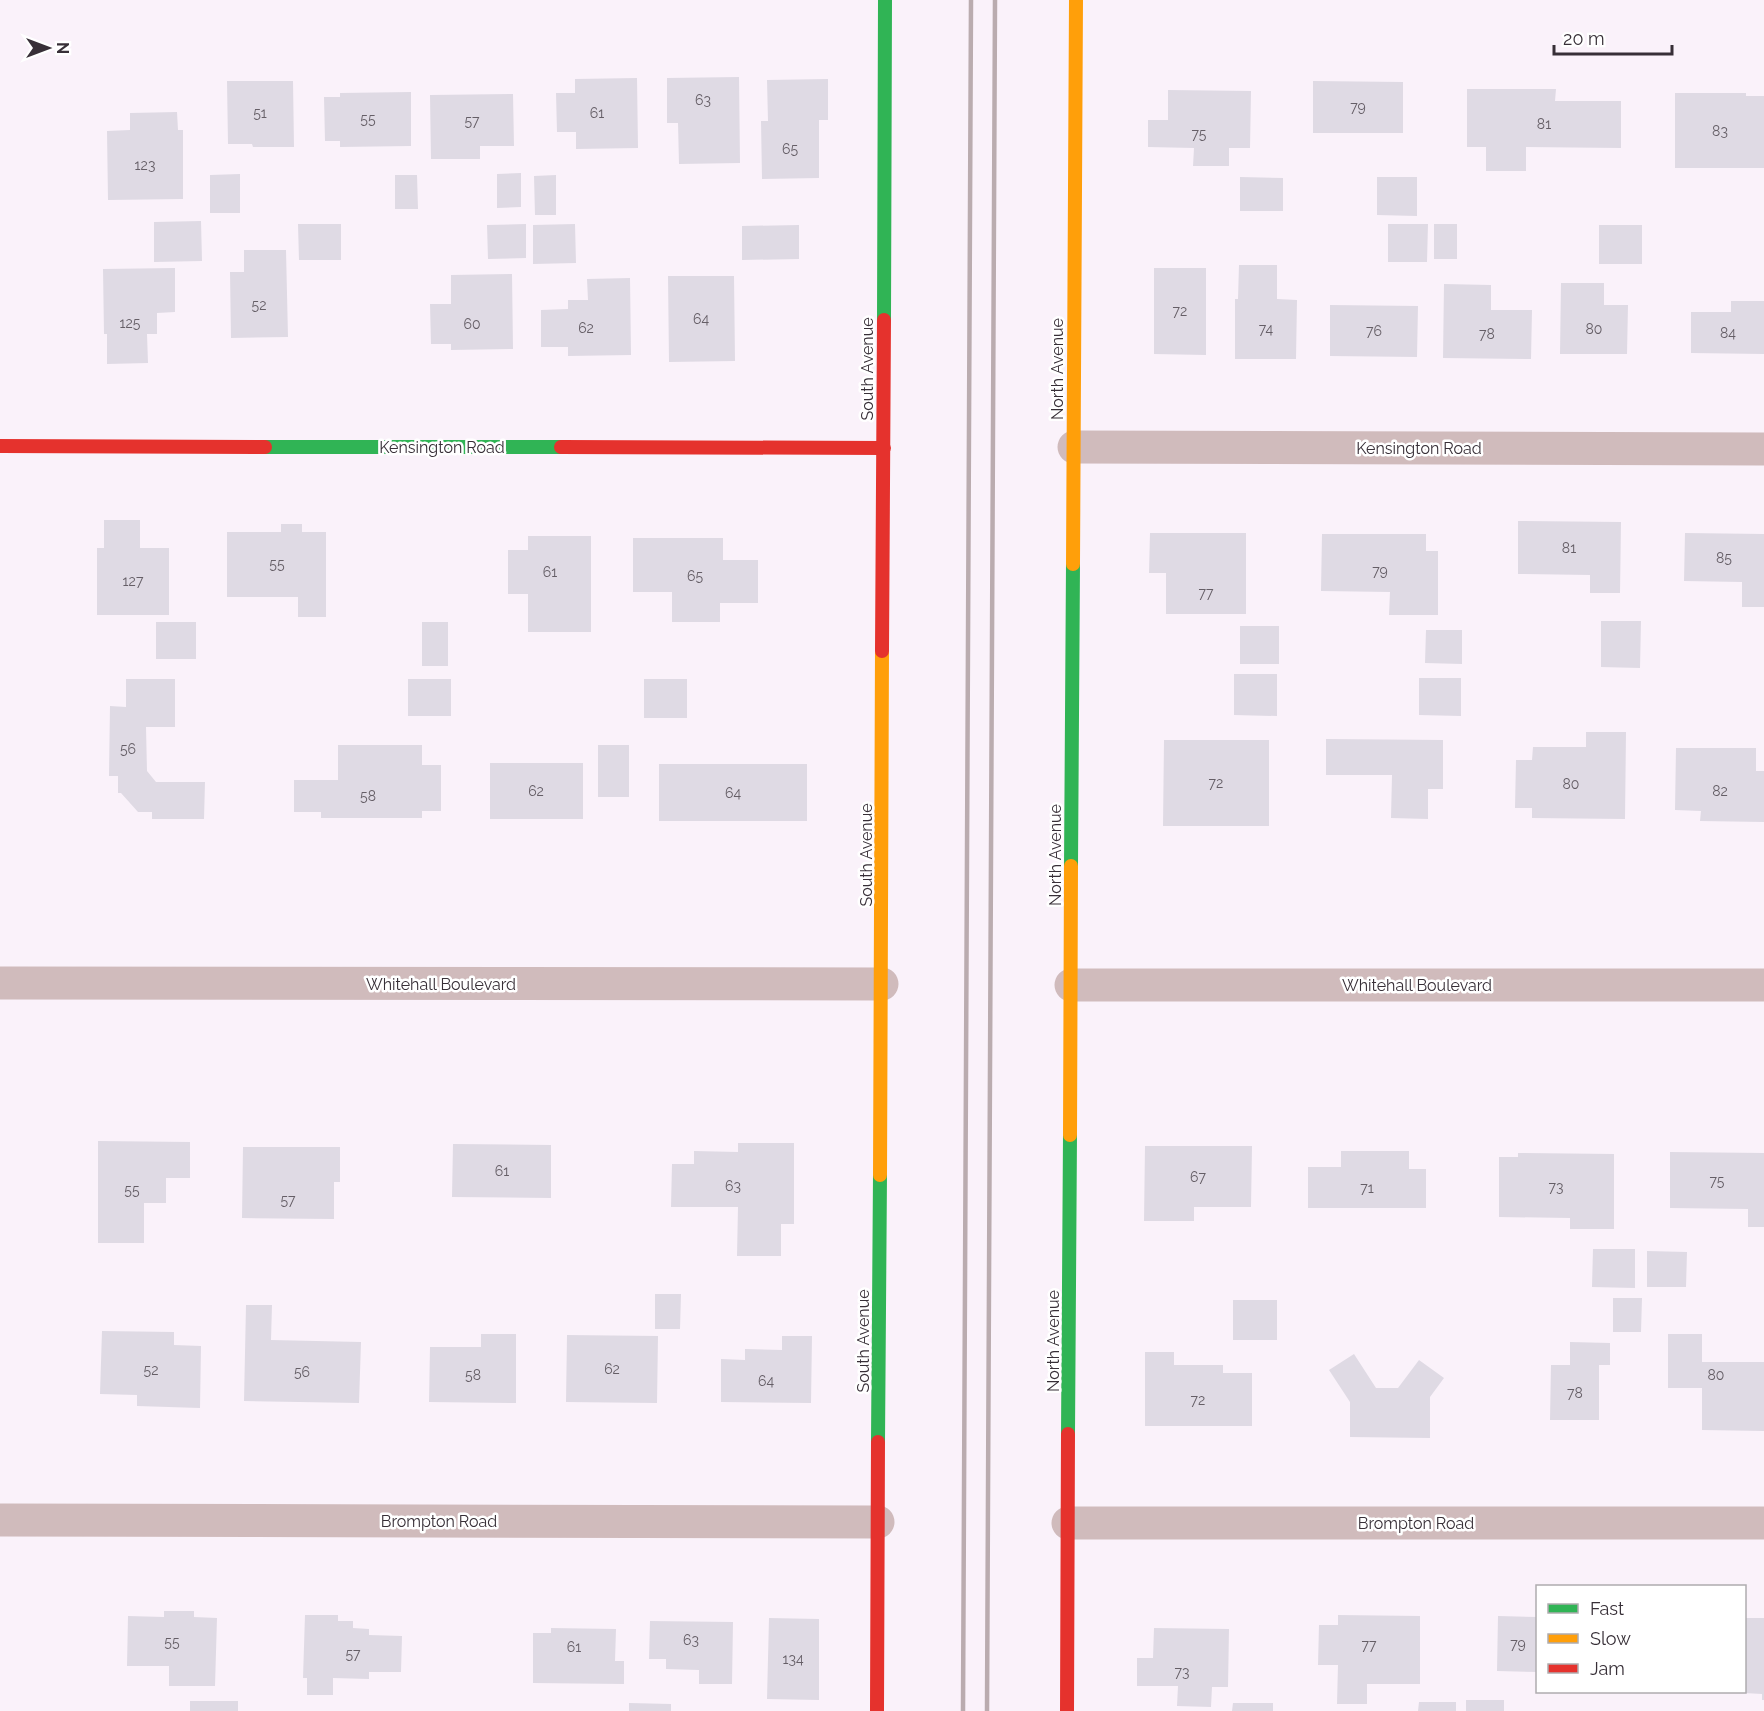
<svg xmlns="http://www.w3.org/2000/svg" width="1764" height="1711" font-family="Raleway,sans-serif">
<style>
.building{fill:#dfdae4}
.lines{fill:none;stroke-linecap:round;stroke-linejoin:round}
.street{stroke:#d0bbbc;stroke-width:33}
.fast{stroke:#30b455;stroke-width:14}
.slow{stroke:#ff9f0a;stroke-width:14}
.jam{stroke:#e5322d;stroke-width:14}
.rail{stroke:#baacaf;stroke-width:4.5}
.labels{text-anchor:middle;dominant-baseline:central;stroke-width:5;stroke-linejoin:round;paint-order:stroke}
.number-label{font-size:14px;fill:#655e66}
.street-label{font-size:16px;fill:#372f37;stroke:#fff}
</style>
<rect width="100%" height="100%" fill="#faf2fa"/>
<path class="building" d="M 739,77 L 740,163 L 679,164 L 678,123 L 667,123 L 667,78 Z
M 637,78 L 638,148 L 576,149 L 576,132 L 557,132 L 556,93 L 575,93 L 575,79 Z
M 828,79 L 828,120 L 819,120 L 819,178 L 762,179 L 761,121 L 768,121 L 767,80 Z
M 227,81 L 293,81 L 294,147 L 253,147 L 252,144 L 228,144 Z
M 1313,81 L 1403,82 L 1403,133 L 1313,133 Z
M 1467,89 L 1556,89 L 1555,101 L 1621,101 L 1621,148 L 1526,147 L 1526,171 L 1486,171 L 1486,147 L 1467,147 Z
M 1168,90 L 1251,91 L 1250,148 L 1229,148 L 1229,166 L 1193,166 L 1194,148 L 1148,147 L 1148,120 L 1168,120 Z
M 411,92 L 411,146 L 340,147 L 340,141 L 325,141 L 324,97 L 340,97 L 340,93 Z
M 1675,93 L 1746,93 L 1746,96 L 1764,96 L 1764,168 L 1675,168 Z
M 513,94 L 514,146 L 480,146 L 480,159 L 431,159 L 430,95 Z
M 177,112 L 178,130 L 183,130 L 183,199 L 108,200 L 107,131 L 130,130 L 130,113 Z
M 521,173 L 521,207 L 497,208 L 497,174 Z
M 240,174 L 240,213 L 210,213 L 210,175 Z
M 395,175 L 417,175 L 418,209 L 395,209 Z
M 556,175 L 556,215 L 535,215 L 534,176 Z
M 1240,177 L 1283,178 L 1283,211 L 1240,211 Z
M 1377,177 L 1417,177 L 1417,216 L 1377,215 Z
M 201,221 L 202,261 L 154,262 L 154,222 Z
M 298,224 L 341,224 L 341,260 L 299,260 Z
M 526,224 L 526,258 L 488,259 L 487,225 Z
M 575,224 L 576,263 L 533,264 L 533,225 Z
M 1388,224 L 1428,224 L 1427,262 L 1388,262 Z
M 1434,224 L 1457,224 L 1457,259 L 1434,259 Z
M 799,225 L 799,259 L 742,260 L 742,226 Z
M 1599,225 L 1642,225 L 1642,264 L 1599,264 Z
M 244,250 L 286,250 L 288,337 L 231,338 L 230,272 L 244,272 Z
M 1239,265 L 1277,265 L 1277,299 L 1297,300 L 1296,359 L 1235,359 L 1235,299 L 1238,299 Z
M 175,268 L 175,312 L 157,313 L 157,334 L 147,334 L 148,363 L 107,364 L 107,334 L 104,334 L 103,269 Z
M 1154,268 L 1206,268 L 1206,355 L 1154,354 Z
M 512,274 L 513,349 L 451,350 L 451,344 L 431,344 L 430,304 L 451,304 L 451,275 Z
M 668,276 L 734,276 L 735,361 L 669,362 Z
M 630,278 L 631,355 L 568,356 L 568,347 L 541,347 L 541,310 L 568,309 L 568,300 L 588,300 L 587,279 Z
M 1561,283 L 1604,283 L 1604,305 L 1628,305 L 1627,354 L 1560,354 Z
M 1444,284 L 1491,285 L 1491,310 L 1532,310 L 1531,359 L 1443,358 Z
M 1731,301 L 1764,301 L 1764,354 L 1691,353 L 1691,312 L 1731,312 Z
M 1330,305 L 1418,306 L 1417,357 L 1330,356 Z
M 104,520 L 140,520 L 140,548 L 169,548 L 169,615 L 97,615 L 97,548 L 104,548 Z
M 1518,521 L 1621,522 L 1620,593 L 1590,593 L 1590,575 L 1518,574 Z
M 281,524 L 302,524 L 302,532 L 326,532 L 326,617 L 298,617 L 298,597 L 227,597 L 227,532 L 281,532 Z
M 1150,533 L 1246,533 L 1246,614 L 1166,614 L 1166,573 L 1149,573 Z
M 1685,533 L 1764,534 L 1764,607 L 1742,607 L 1742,582 L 1684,581 Z
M 1322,534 L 1426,534 L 1426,551 L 1438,551 L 1438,615 L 1389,615 L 1390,592 L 1321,591 Z
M 528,536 L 591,536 L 591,632 L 528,632 L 528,594 L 508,594 L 508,550 L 528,550 Z
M 633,538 L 723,538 L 723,560 L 758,560 L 758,603 L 720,603 L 720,622 L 672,622 L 672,592 L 633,592 Z
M 1601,621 L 1641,621 L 1640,668 L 1601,667 Z
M 156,622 L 196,622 L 196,659 L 156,659 Z
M 422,622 L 448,622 L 448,666 L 422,666 Z
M 1240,626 L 1279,626 L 1279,664 L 1240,664 Z
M 1426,630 L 1462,630 L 1462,664 L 1425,663 Z
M 1234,674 L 1277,674 L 1277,716 L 1234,715 Z
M 1419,678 L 1461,678 L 1461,716 L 1419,715 Z
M 126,679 L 175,679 L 175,727 L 146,727 L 147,771 L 156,782 L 205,782 L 204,819 L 152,819 L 152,812 L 138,812 L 121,793 L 118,793 L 118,776 L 109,776 L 110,706 L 126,707 Z
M 408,679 L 451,679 L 451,716 L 408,716 Z
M 644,679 L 687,679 L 687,718 L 644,718 Z
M 1586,732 L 1626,732 L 1625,819 L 1532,818 L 1532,808 L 1515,808 L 1516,760 L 1532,760 L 1533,747 L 1586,747 Z
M 1326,739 L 1443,740 L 1443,789 L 1428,789 L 1428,819 L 1391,818 L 1392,775 L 1326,775 Z
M 1164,740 L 1269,740 L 1269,826 L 1163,826 Z
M 338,745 L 422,745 L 422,765 L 441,765 L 441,811 L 422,811 L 422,818 L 321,818 L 321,812 L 294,812 L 294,780 L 338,780 Z
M 598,745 L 629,745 L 629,797 L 598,797 Z
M 1676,748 L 1756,748 L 1756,771 L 1764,771 L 1764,822 L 1700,821 L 1701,811 L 1675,810 Z
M 490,763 L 583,763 L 583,819 L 490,819 Z
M 659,764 L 807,764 L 807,821 L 659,821 Z
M 98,1141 L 190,1142 L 190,1178 L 166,1178 L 166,1203 L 144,1203 L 144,1243 L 98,1243 Z
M 738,1143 L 794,1143 L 794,1224 L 781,1224 L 781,1256 L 737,1256 L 738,1207 L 671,1207 L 672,1164 L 694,1164 L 694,1151 L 738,1152 Z
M 453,1144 L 551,1145 L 551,1198 L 452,1197 Z
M 1145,1146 L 1252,1146 L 1251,1207 L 1194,1207 L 1194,1221 L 1144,1221 Z
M 243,1147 L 340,1147 L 340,1182 L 334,1182 L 334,1219 L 242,1218 Z
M 1341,1151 L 1409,1151 L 1409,1169 L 1426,1169 L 1426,1208 L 1308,1208 L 1308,1167 L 1341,1167 Z
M 1670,1152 L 1764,1153 L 1764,1227 L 1748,1227 L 1748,1209 L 1670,1208 Z
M 1518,1153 L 1614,1154 L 1614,1229 L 1570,1229 L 1570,1218 L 1499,1217 L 1499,1157 L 1518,1157 Z
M 1593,1249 L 1635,1249 L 1635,1288 L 1592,1287 Z
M 1647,1251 L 1687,1252 L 1686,1287 L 1647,1287 Z
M 655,1294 L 681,1294 L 680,1329 L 655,1329 Z
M 1613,1298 L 1642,1298 L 1641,1332 L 1613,1332 Z
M 1233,1300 L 1277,1300 L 1277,1340 L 1233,1340 Z
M 246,1305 L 272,1305 L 271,1340 L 361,1342 L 359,1403 L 244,1401 Z
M 102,1331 L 174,1332 L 174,1345 L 201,1346 L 200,1408 L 137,1406 L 137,1395 L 100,1394 Z
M 481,1334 L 516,1334 L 516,1403 L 429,1402 L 430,1347 L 481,1347 Z
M 1668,1334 L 1702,1334 L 1702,1362 L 1764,1362 L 1764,1431 L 1702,1430 L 1702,1388 L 1668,1388 Z
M 567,1335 L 658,1336 L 657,1403 L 566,1402 Z
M 782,1336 L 812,1336 L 811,1403 L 721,1402 L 721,1359 L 745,1360 L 745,1349 L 782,1350 Z
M 1570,1342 L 1610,1343 L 1610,1365 L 1599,1365 L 1599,1420 L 1550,1420 L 1551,1365 L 1570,1365 Z
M 1145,1352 L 1174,1352 L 1174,1365 L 1223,1365 L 1223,1373 L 1252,1373 L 1252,1426 L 1145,1426 Z
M 1354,1354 L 1376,1388 L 1398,1388 L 1419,1360 L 1444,1378 L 1430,1397 L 1430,1438 L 1350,1437 L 1350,1402 L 1329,1370 Z
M 164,1611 L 194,1611 L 194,1617 L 217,1618 L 215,1686 L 169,1686 L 169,1666 L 127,1666 L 128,1616 L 164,1617 Z
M 305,1615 L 338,1615 L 338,1621 L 353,1621 L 353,1628 L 369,1629 L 369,1635 L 402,1636 L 401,1672 L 369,1672 L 369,1679 L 333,1678 L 333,1695 L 307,1695 L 307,1678 L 303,1678 Z
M 1338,1615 L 1420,1616 L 1420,1684 L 1367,1684 L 1367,1704 L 1337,1704 L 1338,1665 L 1318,1665 L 1319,1625 L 1338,1625 Z
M 1498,1616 L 1538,1617 L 1538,1672 L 1497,1671 Z
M 769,1618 L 819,1619 L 819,1700 L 767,1699 Z
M 1744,1618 L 1764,1618 L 1764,1700 L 1762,1700 L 1762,1694 L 1744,1693 Z
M 650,1621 L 733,1622 L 732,1684 L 699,1684 L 699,1670 L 666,1669 L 666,1659 L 649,1659 Z
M 551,1628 L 616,1629 L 615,1661 L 624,1661 L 624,1684 L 533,1683 L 533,1633 L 551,1633 Z
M 1154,1628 L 1229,1629 L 1228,1687 L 1212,1687 L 1211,1707 L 1177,1706 L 1178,1686 L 1137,1686 L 1137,1658 L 1153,1658 Z
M 1466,1700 L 1504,1700 L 1504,1711 L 1466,1711 Z
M 190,1701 L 238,1701 L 238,1711 L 190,1711 Z
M 1419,1702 L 1456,1702 L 1456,1711 L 1418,1711 Z
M 629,1703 L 671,1704 L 671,1711 L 629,1711 Z
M 1233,1703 L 1273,1703 L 1273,1711 L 1232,1711 Z"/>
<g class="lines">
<path class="street" d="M 1074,447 L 1764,449
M 0,983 L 882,984
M 1071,985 L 1764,985
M 0,1520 L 878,1522
M 1068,1523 L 1764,1523"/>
<path class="fast" d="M 884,320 L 885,0
M 265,447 L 561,447
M 1071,866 L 1073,564
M 1068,1434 L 1070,1135
M 878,1442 L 880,1175"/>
<path class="slow" d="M 1073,564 L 1076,0
M 1070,1135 L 1071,866
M 880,1175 L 882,651"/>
<path class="jam" d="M 0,446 L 265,447
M 561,447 L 884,448
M 882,651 L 884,320
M 877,1711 L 878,1442
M 1067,1711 L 1068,1434"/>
<path class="rail" d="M 963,1711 L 971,0
M 987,1711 L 995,0"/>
</g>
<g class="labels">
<g class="number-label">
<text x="703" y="100">63</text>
<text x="1358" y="107">79</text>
<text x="260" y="113">51</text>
<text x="597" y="113">61</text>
<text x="368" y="119">55</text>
<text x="472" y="121">57</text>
<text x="1544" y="124">81</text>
<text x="1720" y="131">83</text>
<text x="1199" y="134">75</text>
<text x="790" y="149">65</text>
<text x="145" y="165">123</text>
<text x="259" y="305">52</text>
<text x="1180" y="311">72</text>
<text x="701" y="319">64</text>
<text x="130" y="323">125</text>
<text x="472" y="324">60</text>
<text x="586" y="328">62</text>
<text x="1266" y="329">74</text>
<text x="1594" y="329">80</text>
<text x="1374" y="331">76</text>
<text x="1728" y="333">84</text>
<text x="1487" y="334">78</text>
<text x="1569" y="548">81</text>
<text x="1724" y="558">85</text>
<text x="277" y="564">55</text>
<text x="1380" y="571">79</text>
<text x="550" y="572">61</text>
<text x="695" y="576">65</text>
<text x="133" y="581">127</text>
<text x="1206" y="593">77</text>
<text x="128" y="749">56</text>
<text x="1216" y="783">72</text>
<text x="1571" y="784">80</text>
<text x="536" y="791">62</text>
<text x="1720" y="791">82</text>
<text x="733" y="793">64</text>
<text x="368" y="796">58</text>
<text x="502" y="1171">61</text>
<text x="1198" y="1177">67</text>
<text x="1717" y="1181">75</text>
<text x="733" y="1186">63</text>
<text x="1556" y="1187">73</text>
<text x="1367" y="1188">71</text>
<text x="132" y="1190">55</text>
<text x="288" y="1200">57</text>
<text x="612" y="1369">62</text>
<text x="151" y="1370">52</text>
<text x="302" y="1372">56</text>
<text x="473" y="1375">58</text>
<text x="1716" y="1375">80</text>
<text x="766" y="1381">64</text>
<text x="1575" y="1393">78</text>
<text x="1198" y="1400">72</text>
<text x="691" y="1640">63</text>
<text x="172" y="1642">55</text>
<text x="1518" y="1644">79</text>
<text x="1369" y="1645">77</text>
<text x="574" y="1647">61</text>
<text x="353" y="1654">57</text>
<text x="793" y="1659">134</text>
<text x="1182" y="1672">73</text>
</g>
<g class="street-label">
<text transform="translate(867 369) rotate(-90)">South Avenue</text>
<text transform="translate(1057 369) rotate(-90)">North Avenue</text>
<text x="442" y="447">Kensington Road</text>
<text x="1419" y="448">Kensington Road</text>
<text transform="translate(866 855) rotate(-90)">South Avenue</text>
<text transform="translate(1055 855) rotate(-90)">North Avenue</text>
<text x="441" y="984">Whitehall Boulevard</text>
<text x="1417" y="985">Whitehall Boulevard</text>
<text transform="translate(863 1341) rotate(-90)">South Avenue</text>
<text transform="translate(1053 1341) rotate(-90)">North Avenue</text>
<text x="439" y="1521">Brompton Road</text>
<text x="1416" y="1523">Brompton Road</text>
</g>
</g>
<rect x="1536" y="1585" width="210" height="108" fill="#ffffff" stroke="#afacaf" stroke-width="1.5"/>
<rect x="1548" y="1604" width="30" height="9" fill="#30b455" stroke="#afacaf" stroke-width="1.5"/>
<text x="1590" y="1615" font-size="18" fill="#372f37">Fast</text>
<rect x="1548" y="1634" width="30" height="9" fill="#ff9f0a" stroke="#afacaf" stroke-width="1.5"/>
<text x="1590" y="1645" font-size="18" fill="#372f37">Slow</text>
<rect x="1548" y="1664" width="30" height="9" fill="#e5322d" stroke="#afacaf" stroke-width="1.5"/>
<text x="1590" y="1675" font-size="18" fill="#372f37">Jam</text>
<g transform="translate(48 48) rotate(90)" stroke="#ffffff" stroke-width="4.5" paint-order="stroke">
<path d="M0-4.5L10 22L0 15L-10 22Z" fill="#372f37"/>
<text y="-9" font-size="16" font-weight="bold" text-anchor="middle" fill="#372f37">N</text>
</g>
<path d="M1554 45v9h118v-9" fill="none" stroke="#372f37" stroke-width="3"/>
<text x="1563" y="45" font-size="18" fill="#372f37" stroke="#ffffff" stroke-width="4.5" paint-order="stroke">20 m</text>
</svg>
